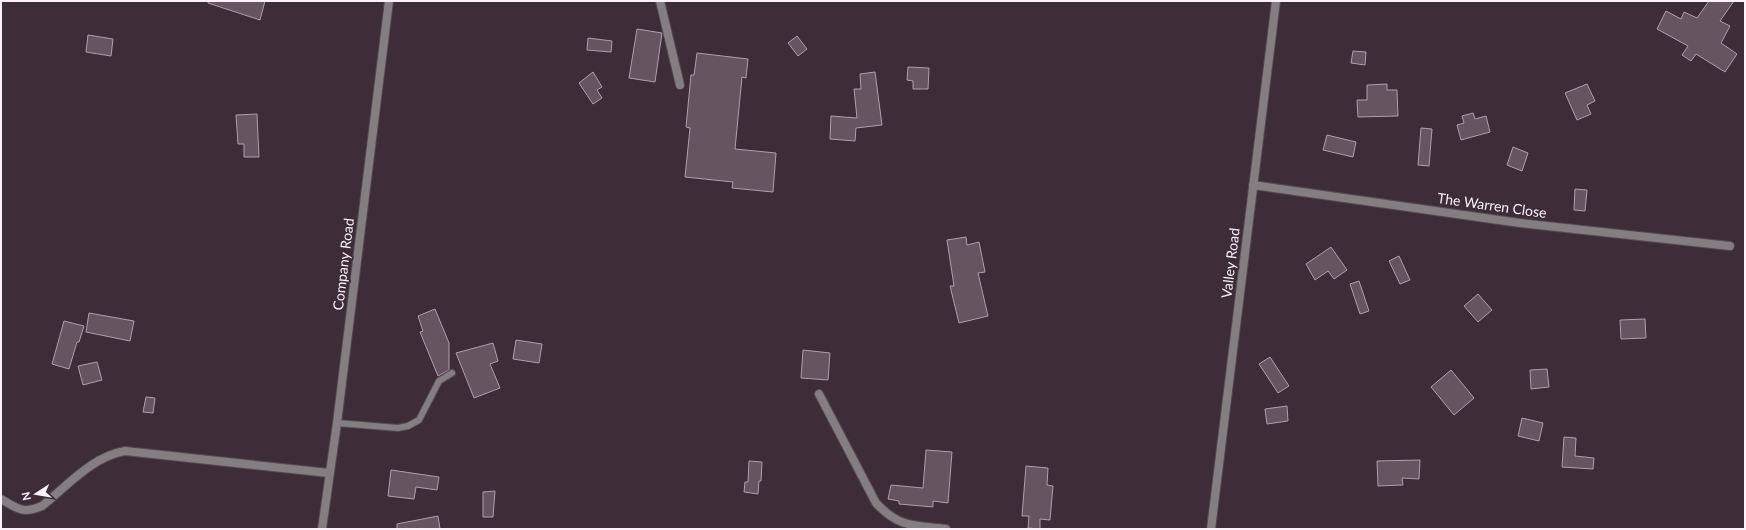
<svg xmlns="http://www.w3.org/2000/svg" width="1746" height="530" font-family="Lato,sans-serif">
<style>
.building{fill:#665561;stroke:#b19eac}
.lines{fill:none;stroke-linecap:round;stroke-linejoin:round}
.service-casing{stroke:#574953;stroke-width:8}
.minor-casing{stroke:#574953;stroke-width:10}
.service{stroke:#847d82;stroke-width:6}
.minor{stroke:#847d82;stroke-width:8}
.labels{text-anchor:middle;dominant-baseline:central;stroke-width:4;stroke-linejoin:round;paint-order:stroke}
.street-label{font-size:14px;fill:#fcf2f9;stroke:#3c2d38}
</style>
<rect width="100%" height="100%" fill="#3c2d38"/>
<path class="building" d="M 208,1 L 265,1 L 260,20 L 208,3 Z
M 1709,1 L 1734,1 L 1720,21 L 1730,26 L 1721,43 L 1737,54 L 1725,72 L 1696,54 L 1691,61 L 1682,55 L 1688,46 L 1657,29 L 1666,11 L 1681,19 L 1684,12 L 1697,18 Z
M 637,29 L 662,33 L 655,82 L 629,78 Z
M 88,35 L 113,39 L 111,56 L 86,52 Z
M 797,36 L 807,49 L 798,56 L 788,43 Z
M 588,38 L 612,41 L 611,52 L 587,50 Z
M 1353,51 L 1366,52 L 1365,65 L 1351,63 Z
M 697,53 L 748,59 L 746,78 L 742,77 L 735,149 L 776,153 L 773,192 L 732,188 L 733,182 L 685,177 L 690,128 L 686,127 L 691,75 L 694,75 Z
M 908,67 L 929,68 L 928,89 L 913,89 L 913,81 L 907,80 Z
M 593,72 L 602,87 L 597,90 L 602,98 L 593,104 L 579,83 Z
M 875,72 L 882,125 L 856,128 L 855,141 L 830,139 L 831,116 L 857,118 L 854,89 L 861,89 L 860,74 Z
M 1387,84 L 1387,90 L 1397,90 L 1398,116 L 1358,117 L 1357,100 L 1367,100 L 1367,85 Z
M 1587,84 L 1595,101 L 1587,105 L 1591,114 L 1577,120 L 1565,93 Z
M 1473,113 L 1475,119 L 1486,116 L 1490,132 L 1461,140 L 1457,125 L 1464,123 L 1462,116 Z
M 257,114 L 259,157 L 244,157 L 244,144 L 238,144 L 236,115 Z
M 1421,128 L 1432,129 L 1429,166 L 1418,165 Z
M 1327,135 L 1356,142 L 1353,157 L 1323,150 Z
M 1513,147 L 1528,153 L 1522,171 L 1507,165 Z
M 1575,189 L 1587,190 L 1585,211 L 1574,210 Z
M 966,237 L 967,245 L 979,242 L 985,272 L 978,273 L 988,316 L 959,323 L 950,286 L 954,286 L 947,240 Z
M 1331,247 L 1347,270 L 1334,279 L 1328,271 L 1315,280 L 1306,264 Z
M 1399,256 L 1410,280 L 1400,284 L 1389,261 Z
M 1359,281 L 1369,311 L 1360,314 L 1350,284 Z
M 1478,294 L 1492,310 L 1478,322 L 1464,306 Z
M 435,309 L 449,343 L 449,370 L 438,376 L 420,332 L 423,331 L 418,316 Z
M 89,313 L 134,321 L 130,341 L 86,332 Z
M 1645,319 L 1646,338 L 1621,339 L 1620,320 Z
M 64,321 L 84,326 L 79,342 L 77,342 L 69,369 L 52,364 Z
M 516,340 L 542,344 L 539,363 L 513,359 Z
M 493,343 L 498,361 L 490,364 L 500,388 L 474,398 L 456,353 Z
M 803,350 L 830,353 L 828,380 L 801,378 Z
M 1270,357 L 1289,386 L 1278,393 L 1259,364 Z
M 97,362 L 102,380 L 83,385 L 78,366 Z
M 1547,369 L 1549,387 L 1531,389 L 1530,370 Z
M 1451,370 L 1474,398 L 1454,415 L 1431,387 Z
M 146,397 L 155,398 L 153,413 L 143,412 Z
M 1287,406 L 1288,421 L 1267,424 L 1265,409 Z
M 1522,418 L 1543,423 L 1539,441 L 1518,436 Z
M 1564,437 L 1576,438 L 1575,456 L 1594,458 L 1593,469 L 1562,467 Z
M 926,450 L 952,452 L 948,503 L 933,501 L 933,507 L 899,504 L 899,501 L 888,499 L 891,485 L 923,488 Z
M 1420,460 L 1419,479 L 1402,478 L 1403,485 L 1378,486 L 1377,461 Z
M 749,461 L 762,462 L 761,481 L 759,481 L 758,494 L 744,492 L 745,482 L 748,482 Z
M 1026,466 L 1048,468 L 1047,485 L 1053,486 L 1050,520 L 1040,519 L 1040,529 L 1028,528 L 1029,516 L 1022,516 Z
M 391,470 L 439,477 L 437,490 L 416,487 L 414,499 L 388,496 Z
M 495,491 L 493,517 L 483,517 L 483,492 Z
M 438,516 L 440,529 L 397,529 L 397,524 Z"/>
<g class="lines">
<g class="service-casing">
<path id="service" d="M 337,423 L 398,428 L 408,426 L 419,420 L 439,381 L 452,373"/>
</g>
<g class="minor-casing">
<path id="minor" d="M 660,1 L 680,85
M 1253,185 L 1520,223 L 1730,246
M 819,394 L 876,503 C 899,528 914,525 946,529
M 1,499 C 18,509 23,514 42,506 C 67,486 93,456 125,451 L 329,473
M 322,529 L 337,423 L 389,1
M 1211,529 L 1276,1"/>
</g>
<use href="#service" class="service"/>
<use href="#minor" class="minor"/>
</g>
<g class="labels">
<g class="street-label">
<text transform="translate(1492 205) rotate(8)">The Warren Close</text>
<text transform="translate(1230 263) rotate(-83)">Valley Road</text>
<text transform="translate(343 264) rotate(-83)">Company Road</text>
</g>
</g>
<rect width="1746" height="530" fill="none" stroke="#fcf2f9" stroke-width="4"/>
<g transform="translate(36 494) rotate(258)" stroke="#3c2d38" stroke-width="3" paint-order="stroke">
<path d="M0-3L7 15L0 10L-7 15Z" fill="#fcf2f9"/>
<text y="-6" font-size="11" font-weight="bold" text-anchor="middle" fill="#fcf2f9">N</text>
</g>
</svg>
